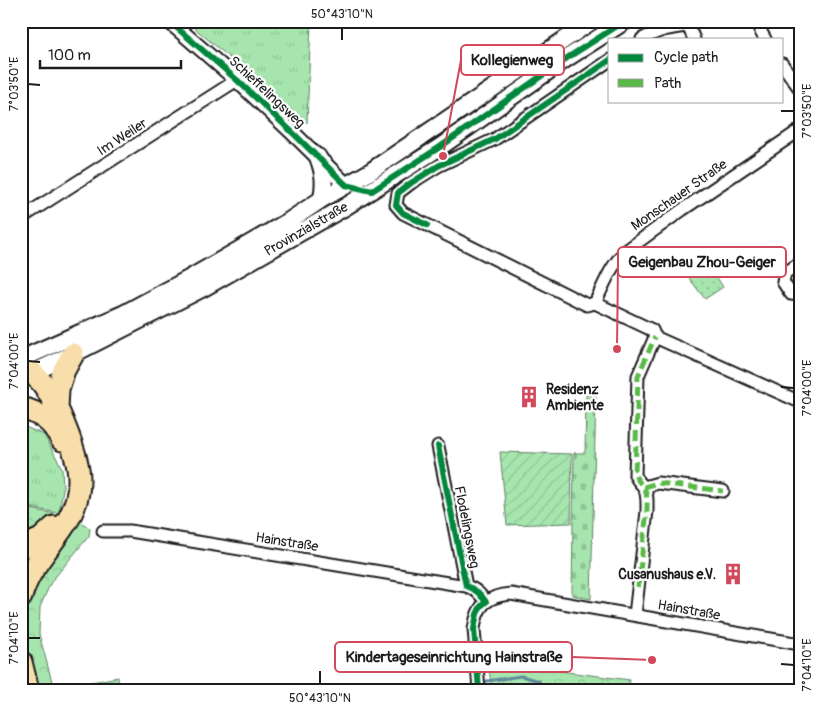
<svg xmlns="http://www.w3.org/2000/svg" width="821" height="711" font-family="Pangolin,sans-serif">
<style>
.grass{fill:url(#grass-tufts);stroke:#618165}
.forest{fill:url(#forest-crowns);stroke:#618165}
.cemetery{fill:url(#cemetery-stones);stroke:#618165}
.park{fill:url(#park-dots);stroke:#618165}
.garden{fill:url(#garden-furrows);stroke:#618165}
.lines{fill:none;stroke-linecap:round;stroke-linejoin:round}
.stream{stroke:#61889c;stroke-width:3}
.minor-casing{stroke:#1c1c1c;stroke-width:15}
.tertiary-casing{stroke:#1c1c1c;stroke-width:18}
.secondary-casing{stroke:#1c1c1c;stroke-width:20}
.motorway-casing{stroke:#1c1c1c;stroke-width:25}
.minor{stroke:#fff;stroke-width:11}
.tertiary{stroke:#fff;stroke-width:14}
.secondary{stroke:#fff;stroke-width:16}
.motorway{stroke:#f8deab;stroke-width:21}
.quiet{stroke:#58b947;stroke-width:5;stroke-dasharray:10 5;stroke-linecap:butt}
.cycleway-casing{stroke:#fff;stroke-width:9}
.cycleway{stroke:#00873e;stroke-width:6}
.ticks{fill:none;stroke:#1c1c1c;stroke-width:2}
.labels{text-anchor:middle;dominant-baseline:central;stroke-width:4.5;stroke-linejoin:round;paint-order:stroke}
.street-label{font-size:14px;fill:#1c1c1c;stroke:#fff}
.poi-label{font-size:14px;font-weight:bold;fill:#1c1c1c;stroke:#fff;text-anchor:start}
.leader{fill:none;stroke:#d1495b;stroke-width:2}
.callout-dot{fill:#d1495b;stroke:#fff;stroke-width:2}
.callout{fill:#fff;stroke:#d1495b;stroke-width:2}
.callout-label{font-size:15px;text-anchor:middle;font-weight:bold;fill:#1c1c1c}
.neatline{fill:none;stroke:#1c1c1c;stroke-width:2}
.ticks-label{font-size:12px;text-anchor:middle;fill:#1c1c1c}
</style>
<defs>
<pattern id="grass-tufts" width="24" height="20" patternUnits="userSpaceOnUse" patternTransform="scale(1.25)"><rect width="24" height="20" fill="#a6e6ae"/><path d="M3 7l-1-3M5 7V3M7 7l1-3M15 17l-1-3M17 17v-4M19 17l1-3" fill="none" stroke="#8ec595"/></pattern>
<pattern id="forest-crowns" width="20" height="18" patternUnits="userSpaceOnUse" patternTransform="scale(1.25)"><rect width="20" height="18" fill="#a6e6ae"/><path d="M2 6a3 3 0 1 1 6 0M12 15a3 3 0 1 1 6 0" fill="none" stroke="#8ec595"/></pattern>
<pattern id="cemetery-stones" width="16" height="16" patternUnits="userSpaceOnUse" patternTransform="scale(1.25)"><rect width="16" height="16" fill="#a6e6ae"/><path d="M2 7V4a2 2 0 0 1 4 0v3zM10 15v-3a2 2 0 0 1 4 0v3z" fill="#8ec595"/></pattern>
<pattern id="park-dots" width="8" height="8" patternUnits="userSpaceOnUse" patternTransform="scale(1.25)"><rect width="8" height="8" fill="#a6e6ae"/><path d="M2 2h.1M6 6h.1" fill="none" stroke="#8ec595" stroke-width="1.8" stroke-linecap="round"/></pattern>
<pattern id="garden-furrows" width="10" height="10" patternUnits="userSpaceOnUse" patternTransform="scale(1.25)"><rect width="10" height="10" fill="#a6e6ae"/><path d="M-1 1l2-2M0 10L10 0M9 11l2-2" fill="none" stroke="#8ec595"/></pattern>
</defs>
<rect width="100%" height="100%" fill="#fff"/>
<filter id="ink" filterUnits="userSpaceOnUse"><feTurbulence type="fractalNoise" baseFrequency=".02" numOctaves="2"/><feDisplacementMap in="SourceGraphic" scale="10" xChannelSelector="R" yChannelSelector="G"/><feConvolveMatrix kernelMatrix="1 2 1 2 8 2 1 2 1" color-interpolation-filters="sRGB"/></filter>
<g filter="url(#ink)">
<path class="grass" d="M 186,21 L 311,21 L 307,123 Z
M 604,21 L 615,21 L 559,56 L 376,181 L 373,175 L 556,52 Z
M 21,425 L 44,435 L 62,468 L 63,489 L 59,513 L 21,506 Z"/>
<path class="forest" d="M 21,507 L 55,514 L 50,520 L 27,535 L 21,534 Z
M 75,520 L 83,523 L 90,529 L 89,536 L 51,582 L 40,607 L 39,634 L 54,689 L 118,677 L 119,690 L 38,690 L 27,657 L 26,646 L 25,626 L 27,605 L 40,572 Z
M 488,662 L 630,680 L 628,690 L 492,690 Z"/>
<path class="cemetery" d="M 586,395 L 596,396 L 591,599 L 572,595 L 574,453 L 585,453 Z"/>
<path class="park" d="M 709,265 L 723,287 L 705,299 L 689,278 L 693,272 L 705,268 Z"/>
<path class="garden" d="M 500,452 L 572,454 L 571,523 L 507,525 Z"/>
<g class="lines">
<path class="stream" d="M 466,690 L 487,681 L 521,676 L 539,681 L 543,690"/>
<g class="minor-casing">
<path id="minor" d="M 761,21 L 761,32 L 765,39
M 642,39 C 659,30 669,28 688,26 L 694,39
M 610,60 L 495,139 L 438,166 L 411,183 L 398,193 L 396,205 L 403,213 L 587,305 L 595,303 L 652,330 L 655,337 L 800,402
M 782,64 L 800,89
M 21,218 L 237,80
M 800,263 L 785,273 L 783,282 L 791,294 L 800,295
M 595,303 C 604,285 611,264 627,250 L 682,210 L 800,130
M 438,446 L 466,586
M 644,487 L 658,483 L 723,491
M 103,531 L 130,531 L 466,586 C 476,589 480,594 486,602
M 635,615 L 647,511 C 647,502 648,493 643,486 C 639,482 637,480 635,475 L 638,376 L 655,337
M 479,690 L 474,629 C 477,605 487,596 511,594 L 800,644"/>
</g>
<g class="tertiary-casing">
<path id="tertiary" d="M 169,21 L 237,80 L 293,133 L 346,185"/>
</g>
<g class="secondary-casing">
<path id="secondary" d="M 318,157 C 324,173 325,182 322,199
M 21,359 L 123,314 L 192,277 L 289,221 L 322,199 L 368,173 L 592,21
M 21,378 L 73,354 L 205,287 L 345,207 L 440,147 L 567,58 L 625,21"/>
</g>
<g class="motorway-casing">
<path id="motorway" d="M 21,408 C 41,413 53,422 62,440
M 57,409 L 58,389 L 64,370 L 73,354
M 21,548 L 41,539 L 54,527
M 21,597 C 29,566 53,545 69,518 C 75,507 79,494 79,481 C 80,458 57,403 43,384 C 40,380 36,377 33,373
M 21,662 L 28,690"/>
</g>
<use href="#minor" class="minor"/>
<use href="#tertiary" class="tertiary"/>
<use href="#secondary" class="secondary"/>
<use href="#motorway" class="motorway"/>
<path class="quiet" d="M 644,487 L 658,483 L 723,491
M 638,587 L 647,511 C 647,502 648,493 643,486 C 639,482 637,480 635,475 L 638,376 L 655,337"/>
<g class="cycleway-casing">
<path id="cycleway" d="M 169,21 L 237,80 L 293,133 L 346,185 L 372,191 L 440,147 L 567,58 L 625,21
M 427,225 L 403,213 L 396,205 L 398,193 L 411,183 L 438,166 L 495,139 L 610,60
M 438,446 L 466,586 C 476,589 480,594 486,602 L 481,606 L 477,614 L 474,629 L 479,690"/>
</g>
<use href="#cycleway" class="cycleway"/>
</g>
</g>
<path class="ticks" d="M 342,40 L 342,28M 28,84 L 40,85M 781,111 L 794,111M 28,361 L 40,362M 781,387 L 794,388M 28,638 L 40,638M 781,664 L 794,665M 320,684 L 320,671"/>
<defs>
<g id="building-bare" transform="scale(1.725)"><path d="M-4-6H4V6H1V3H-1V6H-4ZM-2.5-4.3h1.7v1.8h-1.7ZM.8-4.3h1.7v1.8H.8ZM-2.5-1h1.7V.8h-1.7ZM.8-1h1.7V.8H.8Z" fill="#d1495b" stroke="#fff" stroke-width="2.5" paint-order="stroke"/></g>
</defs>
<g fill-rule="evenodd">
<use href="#building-bare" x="529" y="397"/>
<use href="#building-bare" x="733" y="574"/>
</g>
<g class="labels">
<g class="street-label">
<text transform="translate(267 92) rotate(43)">Schieffelingsweg</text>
<text transform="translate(122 137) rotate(-33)">Im Weiler</text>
<text transform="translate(679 195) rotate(-35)">Monschauer Straße</text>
<text transform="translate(306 229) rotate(-30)">Provinzialstraße</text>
<text transform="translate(467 527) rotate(79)">Flodelingsweg</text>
<text transform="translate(287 542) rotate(9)">Hainstraße</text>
<text transform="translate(689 610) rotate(10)">Hainstraße</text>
</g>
<g class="poi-label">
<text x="546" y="389">Residenz<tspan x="546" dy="16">Ambiente</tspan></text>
<text x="716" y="574" text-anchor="end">Cusanushaus e.V.</text>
</g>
</g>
<path class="leader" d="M443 156L461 60M617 349L618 262M652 660L572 657"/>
<g class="callout-dot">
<circle cx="443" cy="156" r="5"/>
<circle cx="617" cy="349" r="5"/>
<circle cx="652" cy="660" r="5"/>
</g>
<g class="callout">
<rect x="461" y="45" width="103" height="30" rx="5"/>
<rect x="618" y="247" width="168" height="30" rx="5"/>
<rect x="335" y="642" width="237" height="30" rx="5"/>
</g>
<g class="callout-label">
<text x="512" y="65">Kollegienweg</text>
<text x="702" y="267">Geigenbau Zhou-Geiger</text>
<text x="454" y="662">Kindertageseinrichtung Hainstraße</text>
</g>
<rect width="821" height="711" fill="none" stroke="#fff" stroke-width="55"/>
<rect x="608" y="38" width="175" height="65" fill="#ffffff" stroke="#a4a4a4"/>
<rect x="618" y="54" width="25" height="8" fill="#00873e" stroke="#a4a4a4"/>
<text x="654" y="62" font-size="15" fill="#1c1c1c">Cycle path</text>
<rect x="618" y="79" width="25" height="8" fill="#58b947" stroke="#a4a4a4"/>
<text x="654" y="88" font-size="15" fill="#1c1c1c">Path</text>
<path d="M40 60v8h141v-8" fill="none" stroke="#1c1c1c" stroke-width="2.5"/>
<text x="48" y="60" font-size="15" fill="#1c1c1c" stroke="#ffffff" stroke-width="4" paint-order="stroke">100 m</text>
<rect x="28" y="28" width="766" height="656" class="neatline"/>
<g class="ticks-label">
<text x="342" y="18">50°43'10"N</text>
<text transform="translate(14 84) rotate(-90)" y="4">7°03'50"E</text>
<text transform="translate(807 111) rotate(-90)" y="4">7°03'50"E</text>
<text transform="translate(14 361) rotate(-90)" y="4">7°04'00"E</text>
<text transform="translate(807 388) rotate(-90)" y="4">7°04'00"E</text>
<text transform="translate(14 638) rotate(-90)" y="4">7°04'10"E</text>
<text transform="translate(807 665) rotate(-90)" y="4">7°04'10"E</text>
<text x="320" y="702">50°43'10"N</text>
</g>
</svg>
